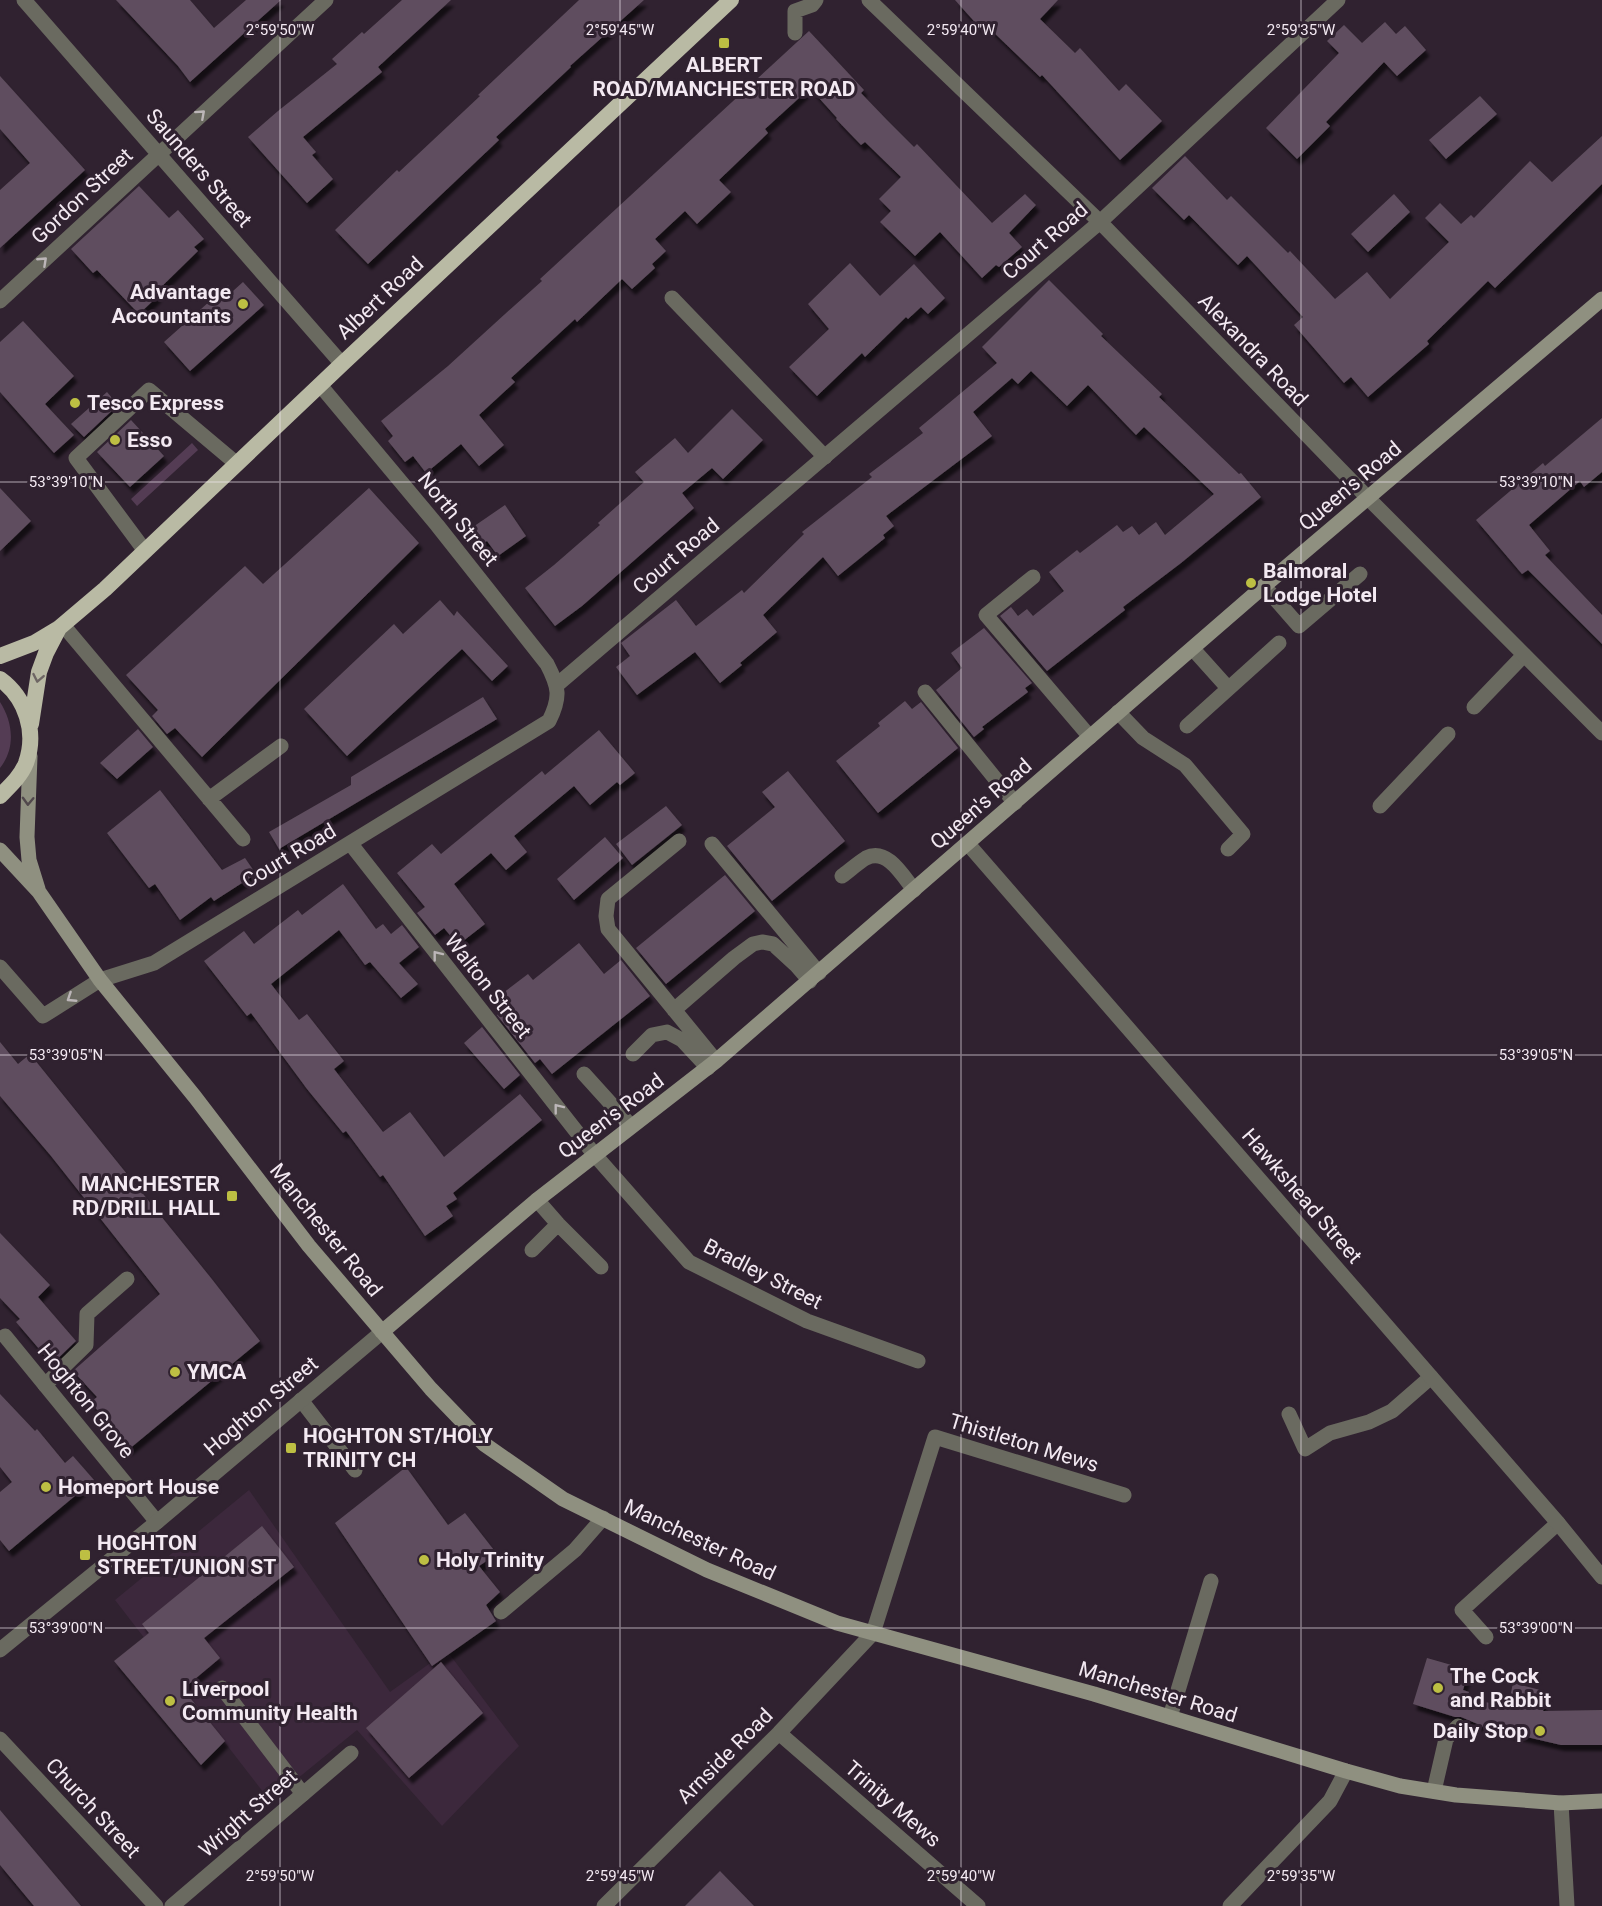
<svg xmlns="http://www.w3.org/2000/svg" width="1602" height="1906" font-family="Roboto,sans-serif">
<style>
.built{fill:#3c283c}
.green{fill:#543c54}
.building{fill:#5f4e5e;filter:url(#shadow)}
.lines{fill:none;stroke-linecap:round;stroke-linejoin:round}
.service{stroke:#6a6a60;stroke-width:15}
.minor{stroke:#6a6a60;stroke-width:15}
.tertiary{stroke:#6a6a60;stroke-width:15}
.secondary{stroke:#8f9080;stroke-width:15}
.trunk{stroke:#b9baa4;stroke-width:16}
.oneway{stroke:#bcb6b8}
.oneway2{stroke:#6e6664}
.oneway3{stroke:#51484c}
.ticks{fill:none;stroke:#f3e9f2;stroke-width:1.5;stroke-opacity:0.45}
.poi-dot{fill:#bdbf43;stroke:#302230;stroke-width:2}
.labels{text-anchor:middle;dominant-baseline:central;stroke-width:6;stroke-linejoin:round;paint-order:stroke}
.poi-label{font-size:21px;font-weight:bold;fill:#f3e9f2;stroke:#302230;text-anchor:start}
.street-label{font-size:21px;fill:#f3e9f2;stroke:#302230}
.ticks-label{font-size:15px;text-anchor:middle;fill:#f3e9f2;stroke:#302230;stroke-width:6;stroke-linejoin:round;paint-order:stroke}
</style>
<defs>
<filter id="shadow"><feDropShadow dx="3.5" dy="6" stdDeviation="1.5" flood-color="#0009"/></filter>
</defs>
<rect width="100%" height="100%" fill="#302230"/>
<path class="built" d="M 249,1490 L 390,1692 L 447,1651 L 519,1746 L 442,1826 L 357,1730 L 270,1801 L 115,1600 Z"/>
<path class="green" d="M 192,443 L 198,450 L 137,506 L 131,499 Z
M 0,702 C 13,722 16,748 0,768 Z"/>
<path class="building" d="M 116,0 L 190,0 L 214,28 L 246,0 L 281,0 L 190,82 L 178,66 Z
M 402,0 L 451,0 L 378,67 L 382,72 L 303,137 L 316,152 L 312,155 L 333,179 L 307,203 L 248,137 L 278,111 L 337,64 L 332,59 L 362,32 L 364,34 Z
M 579,0 L 644,0 L 570,66 L 571,67 L 496,137 L 499,140 L 368,264 L 335,230 L 397,170 L 399,172 L 480,96 L 478,95 Z
M 955,0 L 1058,0 L 1040,19 L 1075,53 L 1080,48 L 1119,91 L 1126,84 L 1162,121 L 1120,160 L 1042,75 L 1040,77 L 986,25 L 981,29 Z
M 1385,22 L 1396,34 L 1405,26 L 1426,50 L 1397,76 L 1384,62 L 1326,122 L 1330,126 L 1297,159 L 1266,128 L 1339,53 L 1327,41 L 1344,25 L 1362,43 Z
M 809,31 L 864,90 L 861,93 L 887,120 L 914,147 L 917,144 L 992,223 L 1025,194 L 1036,205 L 1009,233 L 1022,247 L 999,267 L 996,265 L 982,278 L 940,232 L 915,256 L 880,222 L 891,211 L 879,199 L 901,177 L 865,142 L 861,145 L 836,119 L 837,118 L 810,88 L 765,129 L 768,133 L 719,180 L 731,192 L 697,224 L 685,211 L 655,239 L 666,251 L 652,264 L 655,268 L 632,289 L 622,279 L 577,322 L 575,319 L 511,378 L 515,382 L 479,415 L 504,445 L 479,466 L 461,444 L 426,473 L 413,456 L 405,462 L 388,441 L 393,436 L 381,421 L 448,366 L 505,314 L 542,281 L 540,279 Z
M 0,76 L 85,170 L 0,248 L 0,190 L 30,163 L 0,129 Z
M 1480,96 L 1497,114 L 1446,159 L 1429,140 Z
M 1602,136 L 1602,184 L 1495,288 L 1488,281 L 1427,341 L 1429,344 L 1368,397 L 1351,377 L 1344,383 L 1294,325 L 1303,317 L 1247,256 L 1238,265 L 1189,215 L 1184,220 L 1152,188 L 1185,156 L 1227,200 L 1231,196 L 1288,253 L 1290,251 L 1335,299 L 1367,272 L 1390,299 L 1449,242 L 1425,218 L 1440,203 L 1461,224 L 1471,215 L 1474,218 L 1530,161 L 1552,182 Z
M 139,186 L 169,218 L 178,210 L 204,239 L 194,247 L 198,251 L 155,293 L 158,296 L 139,314 L 97,270 L 93,273 L 71,249 Z
M 1394,194 L 1410,212 L 1368,252 L 1351,234 Z
M 850,263 L 880,296 L 914,264 L 945,298 L 928,314 L 921,307 L 908,319 L 906,317 L 865,357 L 862,353 L 817,396 L 789,367 L 829,329 L 808,304 Z
M 1049,280 L 1103,334 L 1101,336 L 1162,394 L 1159,397 L 1239,474 L 1241,473 L 1261,497 L 1181,563 L 1123,607 L 1125,610 L 1047,671 L 1000,616 L 1011,607 L 1018,616 L 1027,609 L 1033,616 L 1064,591 L 1049,572 L 1077,550 L 1080,553 L 1117,525 L 1123,532 L 1132,526 L 1139,535 L 1156,522 L 1165,535 L 1214,494 L 1144,427 L 1136,435 L 1088,385 L 1067,406 L 1031,371 L 1018,384 L 1012,378 L 973,412 L 992,436 L 886,516 L 894,526 L 883,535 L 885,538 L 838,576 L 823,557 L 763,615 L 777,632 L 740,663 L 742,665 L 720,683 L 695,652 L 637,695 L 616,667 L 630,656 L 621,643 L 676,600 L 696,626 L 742,590 L 744,593 L 804,534 L 802,532 L 872,477 L 869,474 L 923,433 L 919,428 L 997,363 L 982,347 Z
M 243,282 L 264,305 L 190,371 L 164,342 L 228,285 L 233,291 Z
M 23,321 L 74,376 L 45,404 L 74,435 L 54,453 L 0,392 L 0,342 Z
M 107,392 L 118,405 L 84,437 L 71,424 Z
M 732,409 L 763,440 L 723,479 L 712,468 L 682,493 L 694,508 L 582,606 L 555,626 L 525,588 L 554,565 L 600,525 L 598,523 L 644,482 L 635,472 L 675,438 L 688,453 Z
M 1602,418 L 1602,472 L 1584,487 L 1580,481 L 1529,525 L 1550,551 L 1545,555 L 1602,615 L 1602,644 L 1528,570 L 1522,574 L 1476,520 L 1543,463 L 1545,466 Z
M 131,420 L 164,456 L 130,487 L 97,452 Z
M 0,488 L 31,521 L 0,551 Z
M 369,488 L 419,543 L 202,757 L 175,728 L 167,734 L 152,716 L 158,710 L 126,675 L 245,566 L 263,584 Z
M 505,505 L 526,536 L 498,556 L 487,541 L 481,545 L 470,529 Z
M 440,600 L 454,616 L 457,611 L 508,666 L 492,681 L 462,649 L 347,756 L 304,709 L 394,624 L 403,634 Z
M 984,628 L 1032,683 L 1025,688 L 1028,692 L 982,727 L 984,729 L 974,737 L 936,690 L 962,668 L 951,653 Z
M 483,697 L 497,719 L 279,849 L 269,832 L 351,785 L 351,777 Z
M 905,701 L 912,709 L 921,702 L 958,748 L 878,813 L 836,761 L 880,726 L 878,723 Z
M 138,729 L 153,747 L 117,779 L 100,763 Z
M 599,730 L 635,773 L 620,785 L 617,782 L 590,805 L 574,786 L 514,836 L 527,852 L 506,870 L 491,853 L 454,884 L 485,924 L 458,945 L 444,928 L 435,935 L 417,913 L 425,907 L 397,873 L 432,844 L 441,854 L 542,771 L 545,775 Z
M 788,771 L 845,841 L 772,901 L 727,846 L 775,807 L 762,792 Z
M 160,790 L 222,870 L 245,858 L 256,874 L 214,901 L 211,897 L 180,920 L 155,884 L 149,888 L 107,833 Z
M 666,806 L 682,825 L 632,865 L 616,844 Z
M 605,837 L 623,858 L 574,900 L 557,879 Z
M 725,875 L 755,911 L 666,984 L 636,948 Z
M 343,884 L 376,929 L 383,924 L 391,934 L 402,925 L 419,947 L 399,963 L 418,984 L 401,998 L 370,962 L 365,965 L 339,930 L 271,984 L 299,1020 L 307,1014 L 344,1061 L 334,1069 L 383,1132 L 410,1112 L 444,1157 L 520,1094 L 542,1120 L 453,1193 L 457,1199 L 446,1206 L 453,1216 L 425,1236 L 383,1175 L 380,1177 L 346,1131 L 343,1133 L 307,1089 L 251,1013 L 247,1016 L 204,961 L 244,931 L 254,944 L 298,910 L 302,915 Z
M 579,943 L 604,974 L 621,960 L 650,996 L 552,1074 L 540,1059 L 535,1063 L 497,1015 L 507,1006 L 499,996 L 528,974 L 533,980 Z
M 482,1027 L 520,1075 L 504,1089 L 464,1043 Z
M 0,1042 L 18,1064 L 30,1054 L 211,1278 L 260,1341 L 128,1450 L 91,1402 L 97,1397 L 73,1371 L 160,1294 L 51,1156 L 0,1096 Z
M 0,1233 L 50,1285 L 38,1297 L 76,1341 L 52,1364 L 16,1322 L 20,1319 L 0,1298 Z
M 0,1394 L 35,1431 L 37,1429 L 65,1463 L 73,1456 L 94,1480 L 9,1551 L 0,1540 L 0,1492 L 12,1482 L 0,1467 Z
M 406,1467 L 448,1525 L 465,1513 L 497,1554 L 479,1566 L 500,1592 L 486,1605 L 496,1621 L 432,1666 L 335,1523 Z
M 262,1526 L 294,1567 L 204,1638 L 220,1658 L 183,1689 L 225,1741 L 201,1765 L 114,1661 L 149,1633 L 142,1624 Z
M 1427,1658 L 1469,1670 L 1463,1690 L 1469,1692 L 1467,1698 L 1508,1707 L 1513,1683 L 1548,1692 L 1543,1711 L 1602,1710 L 1602,1745 L 1561,1745 L 1480,1726 L 1480,1725 L 1461,1717 L 1455,1717 L 1413,1704 Z
M 441,1662 L 483,1713 L 409,1778 L 366,1728 Z
M 0,1810 L 81,1906 L 34,1906 L 0,1865 Z
M 720,1871 L 754,1906 L 685,1906 Z"/>
<g class="lines">
<path class="service" d="M 795,33 L 795,11 L 812,5 L 816,0
M 672,298 L 825,457
M 145,551 L 76,458 L 149,390 L 237,464
M 1033,577 L 986,615 L 1090,737
M 1264,586 L 1299,626 L 1360,574
M 63,625 L 243,839
M 1193,649 L 1228,688
M 925,692 L 1015,803
M 1474,707 L 1524,655
M 1118,712 L 1143,738 L 1185,765 L 1243,834 L 1228,849
M 1187,726 L 1279,643
M 209,799 L 281,746
M 1380,806 L 1448,734
M 679,841 L 608,899 L 606,916 L 608,929 L 716,1061
M 712,844 L 819,973
M 842,876 C 850,870 858,863 866,858 C 887,847 903,876 914,890
M 674,1010 L 734,958 L 753,944 L 762,942 L 773,944 L 797,966 L 810,981
M 633,1054 L 652,1035 L 667,1032 L 682,1040 L 708,1068
M 584,1074 L 631,1126
M 537,1200 L 558,1224 L 601,1267
M 532,1250 L 558,1224
M 45,1385 L 86,1345 L 87,1314 L 127,1279
M 301,1400 L 355,1470
M 1289,1414 L 1305,1449 L 1330,1433 L 1369,1422 L 1392,1411 L 1431,1377
M 501,1612 L 575,1550 L 603,1518
M 1486,1637 L 1462,1610 L 1558,1523
M 222,1688 L 303,1794
M 1170,1717 L 1211,1581
M 1434,1791 L 1446,1739 L 1458,1726"/>
<path class="minor" d="M 24,0 L 342,364
M 869,0 L 1100,222 L 1368,498 L 1602,733
M 0,301 L 326,0
M 558,684 L 1100,222 L 1338,0
M 350,843 L 594,1154 L 689,1262 L 807,1321 L 918,1361
M 968,844 L 1558,1523 L 1602,1577
M 0,967 L 43,1016 L 100,980 L 154,963 L 549,721 C 561,697 559,687 547,664 L 437,525 L 320,385
M 5,1336 L 157,1522
M 779,1733 L 978,1906
M 1561,1803 L 1567,1906
M 172,1906 L 351,1753
M 604,1906 L 779,1733 L 873,1633 L 935,1437 L 1124,1495
M 1230,1906 L 1330,1801 L 1346,1771"/>
<path class="tertiary" d="M 0,1650 L 157,1522 L 382,1332
M 0,1739 L 156,1906"/>
<path class="secondary" d="M 30,756 L 27,837 L 29,860 L 38,889
M 0,850 L 39,892 L 100,980 L 195,1097 L 309,1246 L 431,1389 L 484,1444 L 563,1499 L 707,1570 L 837,1623 L 1094,1694 L 1346,1771 L 1400,1786 L 1456,1795 L 1561,1803 L 1602,1801
M 382,1332 L 537,1200 L 716,1061 L 1264,586 L 1602,299"/>
<path class="trunk" d="M 0,656 L 34,643 L 59,628 L 105,589 L 342,364 L 731,0
M 0,679 C 26,698 37,732 26,763 C 21,776 10,786 0,796
M 31,724 L 39,672 L 46,653 L 59,628"/>
</g>
<defs><path id="oneway-chevron" d="M-2-3.5L2.5 0L-2 3.5" fill="none" stroke-width="1.6" stroke-linecap="round" stroke-linejoin="round" transform="scale(1.5)"/></defs>
<g class="oneway">
<use href="#oneway-chevron" transform="translate(201 114) rotate(-42)"/>
<use href="#oneway-chevron" transform="translate(43 261) rotate(-43)"/>
<use href="#oneway-chevron" transform="translate(437 955) rotate(-128)"/>
<use href="#oneway-chevron" transform="translate(71 998) rotate(147)"/>
<use href="#oneway-chevron" transform="translate(558 1108) rotate(-128)"/>
</g>
<use class="oneway2" href="#oneway-chevron" transform="translate(38 678) rotate(101)"/>
<use class="oneway3" href="#oneway-chevron" transform="translate(28 801) rotate(92)"/>
<path class="ticks" d="M 280,0 L 280,1906M 620,0 L 620,1906M 961,0 L 961,1906M 1301,0 L 1301,1906M 0,482 L 1602,482M 0,1055 L 1602,1055M 0,1628 L 1602,1628"/>
<g class="poi-dot">
<rect x="718" y="37" width="12" height="12" rx="3"/>
<circle cx="243" cy="304" r="6"/>
<circle cx="75" cy="403" r="6"/>
<circle cx="115" cy="440" r="6"/>
<circle cx="1251" cy="583" r="6"/>
<rect x="226" y="1190" width="12" height="12" rx="3"/>
<circle cx="175" cy="1372" r="6"/>
<rect x="285" y="1442" width="12" height="12" rx="3"/>
<circle cx="46" cy="1487" r="6"/>
<rect x="79" y="1549" width="12" height="12" rx="3"/>
<circle cx="424" cy="1560" r="6"/>
<circle cx="1438" cy="1688" r="6"/>
<circle cx="170" cy="1701" r="6"/>
<circle cx="1540" cy="1731" r="6"/>
</g>
<g class="labels">
<g class="poi-label">
<text x="724" y="65" text-anchor="middle">ALBERT<tspan x="724" dy="24">ROAD/MANCHESTER ROAD</tspan></text>
<text x="231" y="292" text-anchor="end">Advantage<tspan x="231" dy="24">Accountants</tspan></text>
<text x="87" y="403">Tesco Express</text>
<text x="127" y="440">Esso</text>
<text x="1263" y="571">Balmoral<tspan x="1263" dy="24">Lodge Hotel</tspan></text>
<text x="220" y="1184" text-anchor="end">MANCHESTER<tspan x="220" dy="24">RD/DRILL HALL</tspan></text>
<text x="187" y="1372">YMCA</text>
<text x="303" y="1436">HOGHTON ST/HOLY<tspan x="303" dy="24">TRINITY CH</tspan></text>
<text x="58" y="1487">Homeport House</text>
<text x="97" y="1543">HOGHTON<tspan x="97" dy="24">STREET/UNION ST</tspan></text>
<text x="436" y="1560">Holy Trinity</text>
<text x="1450" y="1676">The Cock<tspan x="1450" dy="24">and Rabbit</tspan></text>
<text x="182" y="1689">Liverpool<tspan x="182" dy="24">Community Health</tspan></text>
<text x="1528" y="1731" text-anchor="end">Daily Stop</text>
</g>
<g class="street-label">
<text transform="translate(199 168) rotate(49)">Saunders Street</text>
<text transform="translate(82 196) rotate(-43)">Gordon Street</text>
<text transform="translate(1045 241) rotate(-41)">Court Road</text>
<text transform="translate(380 298) rotate(-43)">Albert Road</text>
<text transform="translate(1253 350) rotate(46)">Alexandra Road</text>
<text transform="translate(1350 486) rotate(-40)">Queen's Road</text>
<text transform="translate(458 519) rotate(51)">North Street</text>
<text transform="translate(676 556) rotate(-40)">Court Road</text>
<text transform="translate(981 804) rotate(-41)">Queen's Road</text>
<text transform="translate(289 856) rotate(-31)">Court Road</text>
<text transform="translate(488 986) rotate(52)">Walton Street</text>
<text transform="translate(611 1116) rotate(-37)">Queen's Road</text>
<text transform="translate(1302 1196) rotate(49)">Hawkshead Street</text>
<text transform="translate(326 1230) rotate(51)">Manchester Road</text>
<text transform="translate(763 1274) rotate(27)">Bradley Street</text>
<text transform="translate(86 1401) rotate(51)">Hoghton Grove</text>
<text transform="translate(261 1406) rotate(-40)">Hoghton Street</text>
<text transform="translate(1024 1443) rotate(17)">Thistleton Mews</text>
<text transform="translate(700 1540) rotate(25)">Manchester Road</text>
<text transform="translate(1158 1692) rotate(17)">Manchester Road</text>
<text transform="translate(725 1756) rotate(-45)">Arnside Road</text>
<text transform="translate(893 1804) rotate(41)">Trinity Mews</text>
<text transform="translate(93 1808) rotate(47)">Church Street</text>
<text transform="translate(248 1813) rotate(-41)">Wright Street</text>
</g>
</g>
<g class="ticks-label">
<text x="280" y="35">2°59'50"W</text>
<text x="620" y="35">2°59'45"W</text>
<text x="961" y="35">2°59'40"W</text>
<text x="1301" y="35">2°59'35"W</text>
<text x="66" y="487">53°39'10"N</text>
<text x="1536" y="487">53°39'10"N</text>
<text x="66" y="1060">53°39'05"N</text>
<text x="1536" y="1060">53°39'05"N</text>
<text x="66" y="1633">53°39'00"N</text>
<text x="1536" y="1633">53°39'00"N</text>
<text x="280" y="1881">2°59'50"W</text>
<text x="620" y="1881">2°59'45"W</text>
<text x="961" y="1881">2°59'40"W</text>
<text x="1301" y="1881">2°59'35"W</text>
</g>
</svg>
